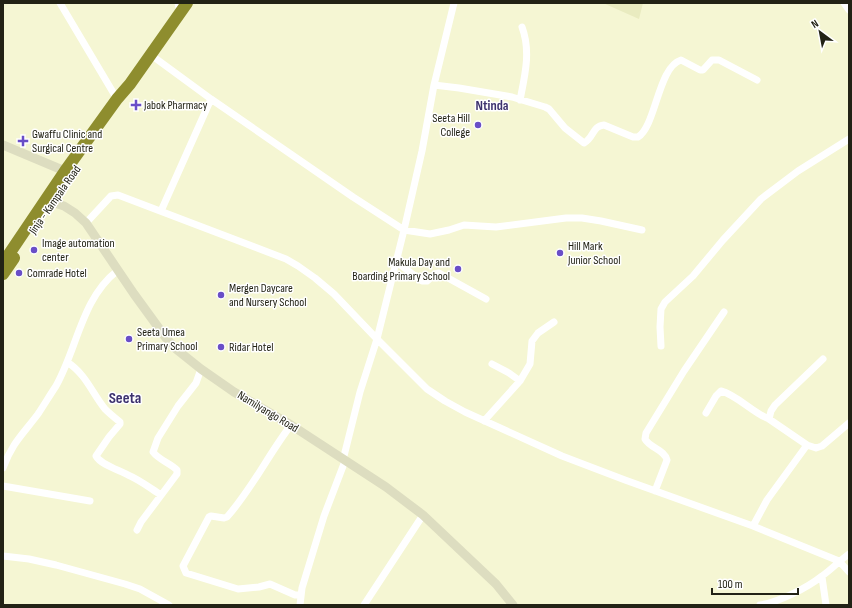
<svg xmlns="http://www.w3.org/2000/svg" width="852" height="608" font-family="'Sofia Sans Condensed',sans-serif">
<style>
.built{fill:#e9ebc0}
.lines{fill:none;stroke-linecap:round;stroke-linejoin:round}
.street{stroke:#fff;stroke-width:7}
.secondary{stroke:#ddddc0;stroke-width:9}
.highway{stroke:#8e8d2e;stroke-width:12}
.poi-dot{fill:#694ec7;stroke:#fff;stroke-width:1.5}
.labels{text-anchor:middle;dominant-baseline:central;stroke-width:3;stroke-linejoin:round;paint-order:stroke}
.poi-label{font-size:12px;fill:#222215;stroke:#fff;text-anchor:start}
.street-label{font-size:12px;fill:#222215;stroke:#fff}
.quarter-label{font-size:14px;font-weight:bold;fill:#3d326e;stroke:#fff}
.district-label{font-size:16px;font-weight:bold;fill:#3d326e;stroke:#fff}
</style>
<rect width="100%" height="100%" fill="#f5f6d3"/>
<path class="built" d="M 603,3 L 643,3 L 639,19 Z"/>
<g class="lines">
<path class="street" d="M 60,3 L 117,99
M 178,3 L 180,13
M 844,3 L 849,10
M 151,55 L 211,99 L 353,197 L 404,230 L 430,234 L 449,230 L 464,225 L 496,227 L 566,218 L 582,218 L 601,221 L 642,230
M 434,85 L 459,88 L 512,97 L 545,107 L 549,109 L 565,128 L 584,143 C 594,138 592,126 604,125 L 633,137 L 638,137 C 656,126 658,67 681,60 L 700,70 L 703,70 L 712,60 L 719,60 L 757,80
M 520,100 C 525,75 531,51 522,27
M 161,211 L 211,99
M 86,223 L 111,196 L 118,195 L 286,259 L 298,266 L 315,278 L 334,294 L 377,339 L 427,389 L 445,401 L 465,412 L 562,456 L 625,480 L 753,526 L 839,561 L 849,572
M 395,261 L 422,281 L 427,281 L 435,274 L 439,273 L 486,299
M 661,346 L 660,327 L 661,309 L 665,302 L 693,276 L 723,240 L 761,199 L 798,171 L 849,139
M 67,362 C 86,374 92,393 105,409 C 110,414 115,418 120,422 L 120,424 L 109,437 L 96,456 C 101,465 119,470 128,475 C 140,480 150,488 161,495
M 520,381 L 530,364 L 532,341 L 538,333 L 554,322
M 706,413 L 716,396 L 721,391 C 737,395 753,413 769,419
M 484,421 L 520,381 L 509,373 L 492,364
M 291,425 C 268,455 252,489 227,517 L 224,518 L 211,516 L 209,517 L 183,566 L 186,573 L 238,589 L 259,587 L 270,584 L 295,595 L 300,595
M 807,445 L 769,419 L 771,411 L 775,405 L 823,359
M 343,460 L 360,392 L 377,339 L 404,230 L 422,151 L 434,85 L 454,3
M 3,468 C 12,443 23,434 38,414 C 44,405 50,395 56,386 C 77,349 82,298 117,271
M 3,486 L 90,501
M 655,491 L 667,460 C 665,450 650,448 645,439 L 646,433 L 684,371 L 724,312
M 753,526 L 767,500 L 807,445 L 816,448 L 822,446 L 849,423
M 137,530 L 141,522 L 177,474 L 177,470 C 170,463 159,460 153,452 L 158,438 L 178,406 L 196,383 L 201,369
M 3,556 L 29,559 L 56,565 L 125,584 L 140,589 L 169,605
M 822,577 L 826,605
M 300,605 L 302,588 L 324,516 L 345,461
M 364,605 L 423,515
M 760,605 C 779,602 807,588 822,576 C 832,569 839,561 849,554"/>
<path class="secondary" d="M 3,145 L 72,174
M 45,200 L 64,206 L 75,213 L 86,223 L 134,294 L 166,338 L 176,349 L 201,369 L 234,392 L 291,425 L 386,487 L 423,515 L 496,584 L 513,605"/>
<path class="highway" d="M 3,263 L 65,171 L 117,99 L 130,84 L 187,3
M 3,274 L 14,258"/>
</g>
<g class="poi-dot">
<path d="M134 99h4v4h4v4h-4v4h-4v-4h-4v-4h4z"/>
<circle cx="478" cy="125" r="4"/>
<path d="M21 135h4v4h4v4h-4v4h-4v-4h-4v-4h4z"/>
<circle cx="34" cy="250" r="4"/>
<circle cx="560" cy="253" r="4"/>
<circle cx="458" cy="269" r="4"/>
<circle cx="19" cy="273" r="4"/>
<circle cx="221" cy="295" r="4"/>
<circle cx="129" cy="339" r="4"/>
<circle cx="221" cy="347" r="4"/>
</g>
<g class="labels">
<g class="poi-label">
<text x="144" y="105">Jabok Pharmacy</text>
<text x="470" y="118" text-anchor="end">Seeta Hill<tspan x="470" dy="14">College</tspan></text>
<text x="32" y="134">Gwaffu Clinic and<tspan x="32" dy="14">Surgical Centre</tspan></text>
<text x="42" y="243">Image automation<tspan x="42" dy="14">center</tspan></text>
<text x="568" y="246">Hill Mark<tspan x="568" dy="14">Junior School</tspan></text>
<text x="450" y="262" text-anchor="end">Makula Day and<tspan x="450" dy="14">Boarding Primary School</tspan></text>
<text x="27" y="273">Comrade Hotel</text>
<text x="229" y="288">Mergen Daycare<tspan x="229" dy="14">and Nursery School</tspan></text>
<text x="137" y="332">Seeta Umea<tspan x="137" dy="14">Primary School</tspan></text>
<text x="229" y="347">Ridar Hotel</text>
</g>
<g class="street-label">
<text transform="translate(55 200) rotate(-55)">Jinja - Kampala Road</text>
<text transform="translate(268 412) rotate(31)">Namilyango Road</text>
</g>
<g class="quarter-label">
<text x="492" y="105">Ntinda</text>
</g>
<g class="district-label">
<text x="125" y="398">Seeta</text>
</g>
</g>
<rect width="852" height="608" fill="none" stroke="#222215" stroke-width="8"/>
<g transform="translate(820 32) rotate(328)" stroke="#ffffff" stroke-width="3" paint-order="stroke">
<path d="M0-3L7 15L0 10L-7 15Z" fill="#222215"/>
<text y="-6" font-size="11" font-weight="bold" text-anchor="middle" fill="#222215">N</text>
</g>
<path d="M712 588v6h86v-6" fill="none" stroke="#222215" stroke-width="2"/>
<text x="718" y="588" font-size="12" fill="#222215" stroke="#ffffff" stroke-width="3" paint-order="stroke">100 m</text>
</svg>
